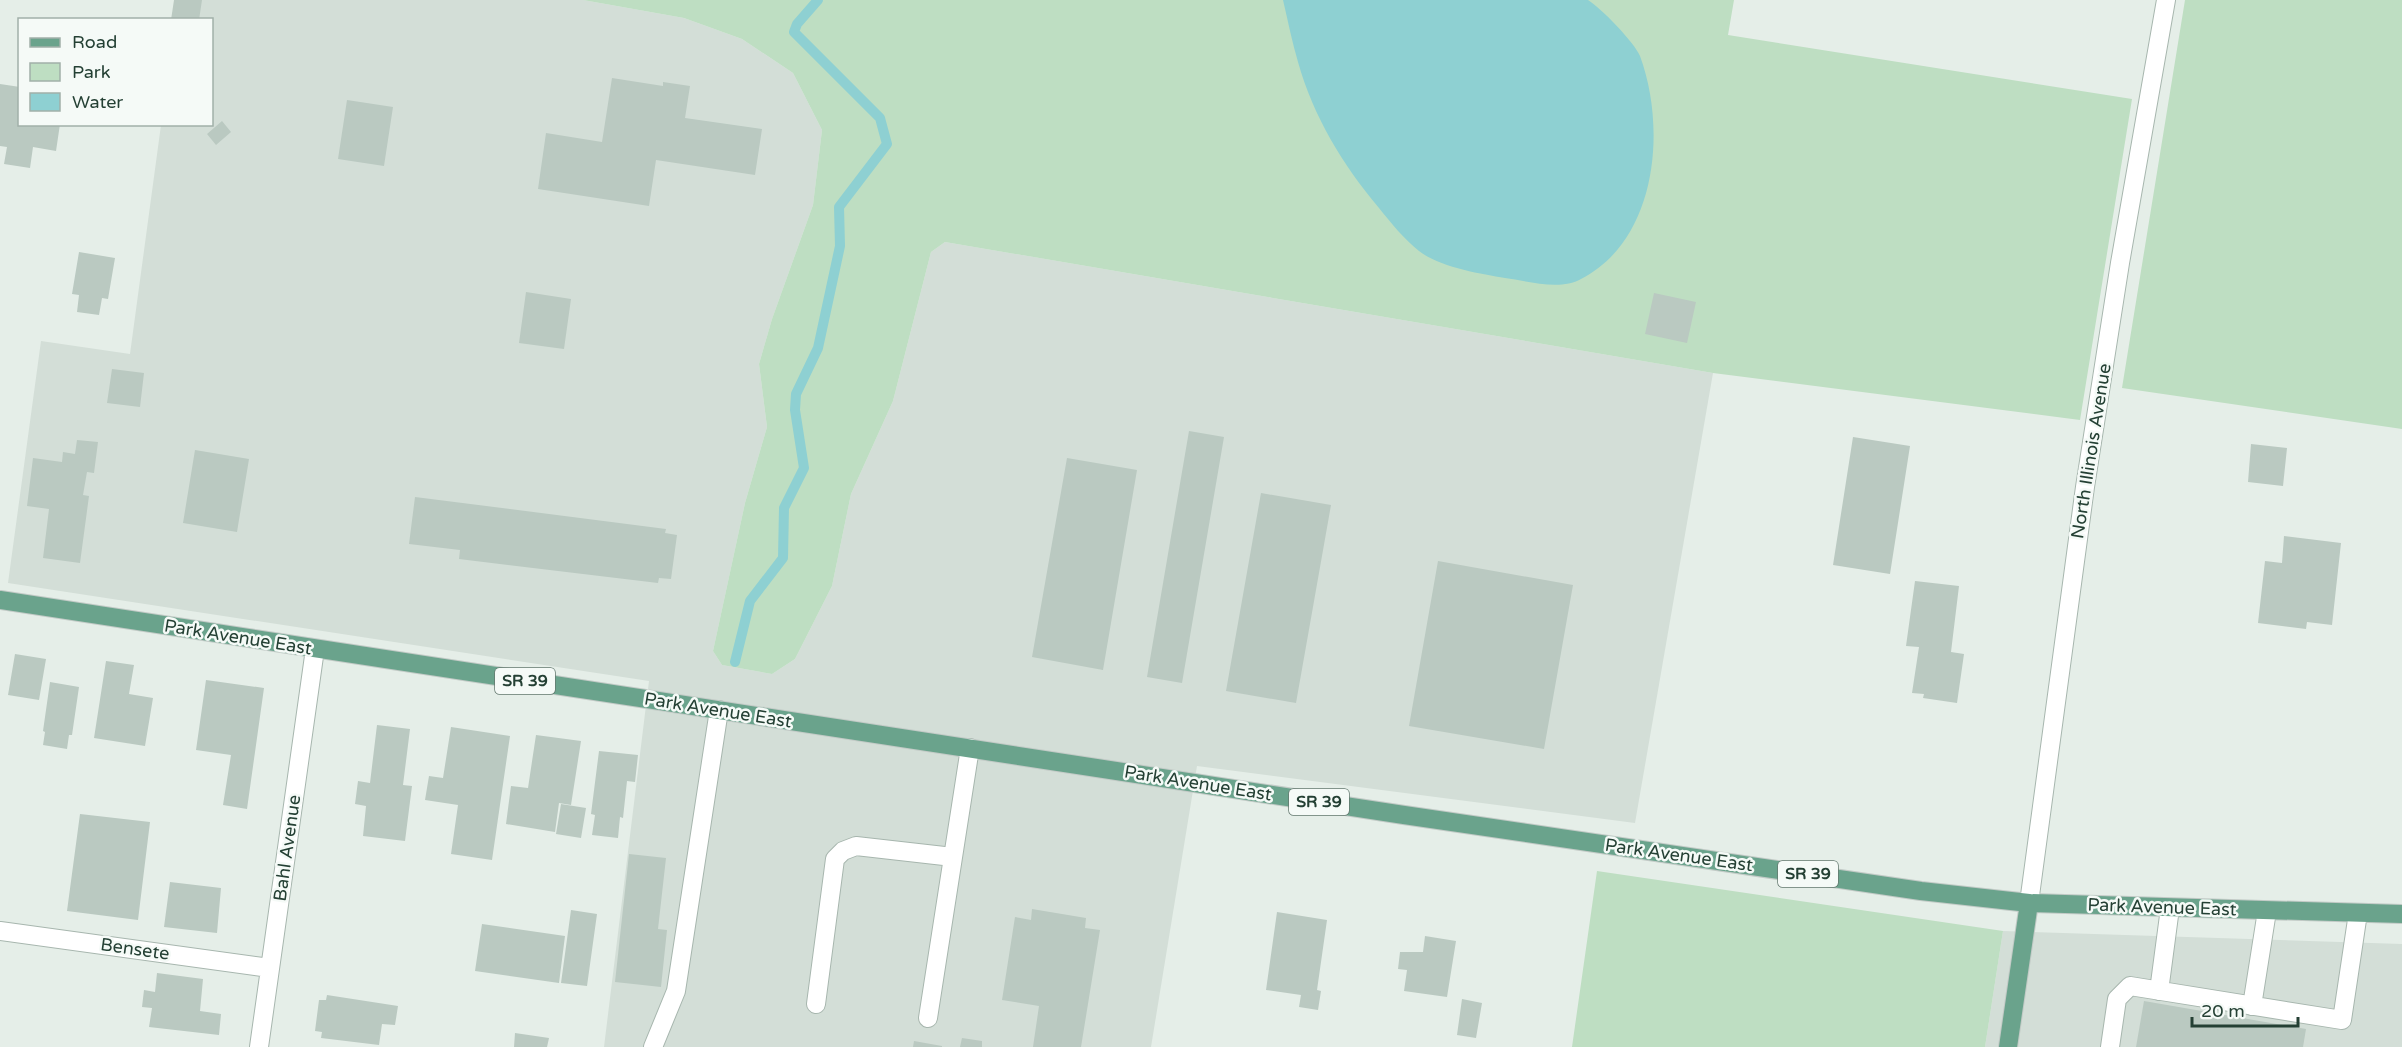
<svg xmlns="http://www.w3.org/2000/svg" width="2402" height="1047" font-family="'Varela Round',sans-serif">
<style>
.built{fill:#d3ded7}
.green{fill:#bedec2}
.water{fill:#8ed0d2}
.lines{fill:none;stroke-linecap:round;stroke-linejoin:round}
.stream{stroke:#8ed0d2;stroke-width:10}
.building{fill:#bac9c1}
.minor-casing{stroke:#a7b6ae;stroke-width:20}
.major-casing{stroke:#c2cac6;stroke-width:20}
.minor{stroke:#fff;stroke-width:18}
.major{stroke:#6aa38c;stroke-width:18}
.labels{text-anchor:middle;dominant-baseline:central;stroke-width:5;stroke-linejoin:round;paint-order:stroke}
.shield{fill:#f5faf7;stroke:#63786e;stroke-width:1.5}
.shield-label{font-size:16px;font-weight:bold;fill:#244034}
.street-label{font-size:18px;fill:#244034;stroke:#f5faf7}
</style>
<rect width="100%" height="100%" fill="#e5eee8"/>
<path class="built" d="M 178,0 L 583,0 L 684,18 L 742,39 L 793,73 L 822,130 L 813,205 L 772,319 L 759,364 L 767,427 L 745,503 L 713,651 L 722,665 L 772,674 L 795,659 L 832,586 L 851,494 L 893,401 L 931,252 L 945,242 L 1713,373 L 1635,823 L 1197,766 L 1151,1047 L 604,1047 L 649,681 L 8,583 L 41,341 L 130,354 L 161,125 L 212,124 L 212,20 L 176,19 Z
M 2003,931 L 2402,944 L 2402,1047 L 1985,1047 Z"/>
<path class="green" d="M 583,0 L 1734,0 L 1728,35 L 2132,99 L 2080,420 L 1713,373 L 945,242 L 931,252 L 893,401 L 851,494 L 832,586 L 795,659 L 772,674 L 722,665 L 713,651 L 745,503 L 767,427 L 759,364 L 772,319 L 813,205 L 822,130 L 793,73 L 742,39 L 684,18 Z
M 2185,0 L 2402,0 L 2402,429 L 2122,388 Z
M 1597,871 L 2003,931 L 1985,1047 L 1572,1047 Z"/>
<path class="water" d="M 1283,0 L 1588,0 C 1600,7 1635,43 1640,56 C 1667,129 1657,240 1581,279 C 1560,291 1528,281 1505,278 C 1481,274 1439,267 1419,251 C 1404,239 1391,223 1379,208 C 1343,165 1313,116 1298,62 C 1292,42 1288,21 1283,0 Z"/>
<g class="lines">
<path class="stream" d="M 735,662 L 750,601 L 783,558 L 784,508 L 804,468 L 795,410 L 796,394 L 818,348 L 840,246 L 839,207 L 887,144 L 880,118 L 794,32 L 797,24 L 818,0"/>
</g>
<path class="building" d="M 174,0 L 202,0 L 199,20 L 171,20 Z
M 612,78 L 663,86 L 663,82 L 690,86 L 685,118 L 762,129 L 755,175 L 656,160 L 649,206 L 538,189 L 546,133 L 602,142 Z
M 0,84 L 20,87 L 20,124 L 60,124 L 56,151 L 33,147 L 30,168 L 4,164 L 7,147 L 0,146 Z
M 347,100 L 393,107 L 384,166 L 338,159 Z
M 222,121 L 231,132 L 216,145 L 207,134 Z
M 79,252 L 115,258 L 108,299 L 102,298 L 99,315 L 77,312 L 79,295 L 72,294 Z
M 526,292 L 571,299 L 564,349 L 519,343 Z
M 1654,293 L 1696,302 L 1687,343 L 1645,334 Z
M 112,369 L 144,373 L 140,407 L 107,403 Z
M 1189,431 L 1224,437 L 1182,683 L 1147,677 Z
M 1853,437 L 1910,446 L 1890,574 L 1833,565 Z
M 77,440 L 98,442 L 94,473 L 87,472 L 83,495 L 89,496 L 80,563 L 43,558 L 49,509 L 27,506 L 33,458 L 62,462 L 63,452 L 75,454 Z
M 2251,444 L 2287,448 L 2283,486 L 2248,482 Z
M 195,450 L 249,459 L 237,532 L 183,523 Z
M 1067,458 L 1137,470 L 1103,670 L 1032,657 Z
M 1261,493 L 1331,505 L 1296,703 L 1226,691 Z
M 415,497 L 666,529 L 665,533 L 677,535 L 671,579 L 659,578 L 658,583 L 459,559 L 460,550 L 409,544 Z
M 2284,536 L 2341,543 L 2332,625 L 2307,622 L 2306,629 L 2258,623 L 2265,561 L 2282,563 Z
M 1438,561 L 1573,585 L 1544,749 L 1409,726 Z
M 1915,581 L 1959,586 L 1951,652 L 1964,654 L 1957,703 L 1923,698 L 1924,694 L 1912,693 L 1919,647 L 1906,646 Z
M 15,654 L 46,659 L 39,700 L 8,695 Z
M 106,661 L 134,665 L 129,694 L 153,698 L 145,746 L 94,738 Z
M 206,680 L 264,688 L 247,809 L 223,805 L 231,755 L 196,750 Z
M 50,682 L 79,687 L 72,735 L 69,735 L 67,749 L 43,745 L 45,732 L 43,731 Z
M 377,725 L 410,729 L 403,785 L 412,786 L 405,841 L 363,836 L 366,806 L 355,804 L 358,781 L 370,783 Z
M 451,727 L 510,736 L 492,860 L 451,854 L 458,805 L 425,800 L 429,776 L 443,778 Z
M 536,735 L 581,741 L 571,805 L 559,803 L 555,832 L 506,824 L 511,786 L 528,788 Z
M 599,751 L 638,755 L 635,782 L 627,781 L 623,818 L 620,817 L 618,838 L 592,835 L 595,815 L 591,814 Z
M 561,804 L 586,808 L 581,838 L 556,834 Z
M 80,814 L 150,822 L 138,920 L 67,911 Z
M 629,854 L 666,858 L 658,929 L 667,930 L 661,987 L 615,982 Z
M 170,882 L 221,888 L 217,933 L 164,927 Z
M 1032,909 L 1086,918 L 1085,928 L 1100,930 L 1081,1047 L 1033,1047 L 1039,1006 L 1002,1000 L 1015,917 L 1031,920 Z
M 571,910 L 597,914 L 587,986 L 561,983 Z
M 1277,912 L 1327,920 L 1317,990 L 1321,991 L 1318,1010 L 1299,1007 L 1301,995 L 1266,990 Z
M 482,924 L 565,936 L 559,983 L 475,971 Z
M 1425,936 L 1456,941 L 1447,997 L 1404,991 L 1407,970 L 1398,969 L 1400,952 L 1423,952 Z
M 157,973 L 203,979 L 200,1011 L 221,1014 L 219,1035 L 149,1027 L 152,1008 L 142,1007 L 144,990 L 155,992 Z
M 327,995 L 398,1006 L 395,1025 L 382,1024 L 379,1045 L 321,1038 L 322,1032 L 315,1031 L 319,1000 L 326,1000 Z
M 1462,999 L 1482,1003 L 1476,1038 L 1457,1035 Z
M 2144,1001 L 2306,1029 L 2303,1047 L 2136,1047 Z
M 515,1033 L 549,1038 L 547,1047 L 514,1047 Z
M 962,1038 L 982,1041 L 982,1047 L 960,1047 Z
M 914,1041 L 942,1046 L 942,1047 L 913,1047 Z"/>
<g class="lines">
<g class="minor-casing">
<path id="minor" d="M 2029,903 L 2085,487 L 2120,263 L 2166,0
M 0,931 L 270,968
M 2159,991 L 2170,908
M 816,1004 L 835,859 L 843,851 L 856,846 L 953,857
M 2252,1006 L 2267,911
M 928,1018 L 970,748
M 259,1047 L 315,649
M 653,1047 L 676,991 L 719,710
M 2110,1047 L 2117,999 L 2130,986 L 2342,1020 L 2358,913"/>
</g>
<g class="major-casing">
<path id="major" d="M 0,600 L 1404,815 L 1921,891 L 2029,903 L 2402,914
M 2008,1047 L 2029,903"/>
</g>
<use href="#minor" class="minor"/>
<use href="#major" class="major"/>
</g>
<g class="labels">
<g class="shield">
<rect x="495" y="668" width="60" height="26" rx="4.5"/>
<rect x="1289" y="789" width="60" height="26" rx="4.5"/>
<rect x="1778" y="861" width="60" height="26" rx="4.5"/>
</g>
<g class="shield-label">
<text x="525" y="681">SR 39</text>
<text x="1319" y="802">SR 39</text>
<text x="1808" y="874">SR 39</text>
</g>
<g class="street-label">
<text transform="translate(2091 451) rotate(-81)">North Illinois Avenue</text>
<text transform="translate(238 637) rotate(9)">Park Avenue East</text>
<text transform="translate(718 710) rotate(9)">Park Avenue East</text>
<text transform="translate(1198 783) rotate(9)">Park Avenue East</text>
<text transform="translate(287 848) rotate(-82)">Bahl Avenue</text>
<text transform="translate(1679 855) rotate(8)">Park Avenue East</text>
<text transform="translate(2162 907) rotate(2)">Park Avenue East</text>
<text transform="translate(135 949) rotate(8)">Bensete</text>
</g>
</g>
<rect x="18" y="18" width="195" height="108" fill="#f5faf7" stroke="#a1b0a9" stroke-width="1.5"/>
<rect x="30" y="38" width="30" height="9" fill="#6aa38c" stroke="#a1b0a9" stroke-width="1.5"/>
<text x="72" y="48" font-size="18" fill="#244034">Road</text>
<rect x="30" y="63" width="30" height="18" fill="#bedec2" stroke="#a1b0a9" stroke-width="1.5"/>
<text x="72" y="78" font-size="18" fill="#244034">Park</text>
<rect x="30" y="93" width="30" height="18" fill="#8ed0d2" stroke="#a1b0a9" stroke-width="1.5"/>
<text x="72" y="108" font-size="18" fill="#244034">Water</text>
<path d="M2192 1017v9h106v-9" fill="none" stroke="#244034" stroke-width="3"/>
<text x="2201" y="1017" font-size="18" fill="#244034" stroke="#f5faf7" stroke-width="4.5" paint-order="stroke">20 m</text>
</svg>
